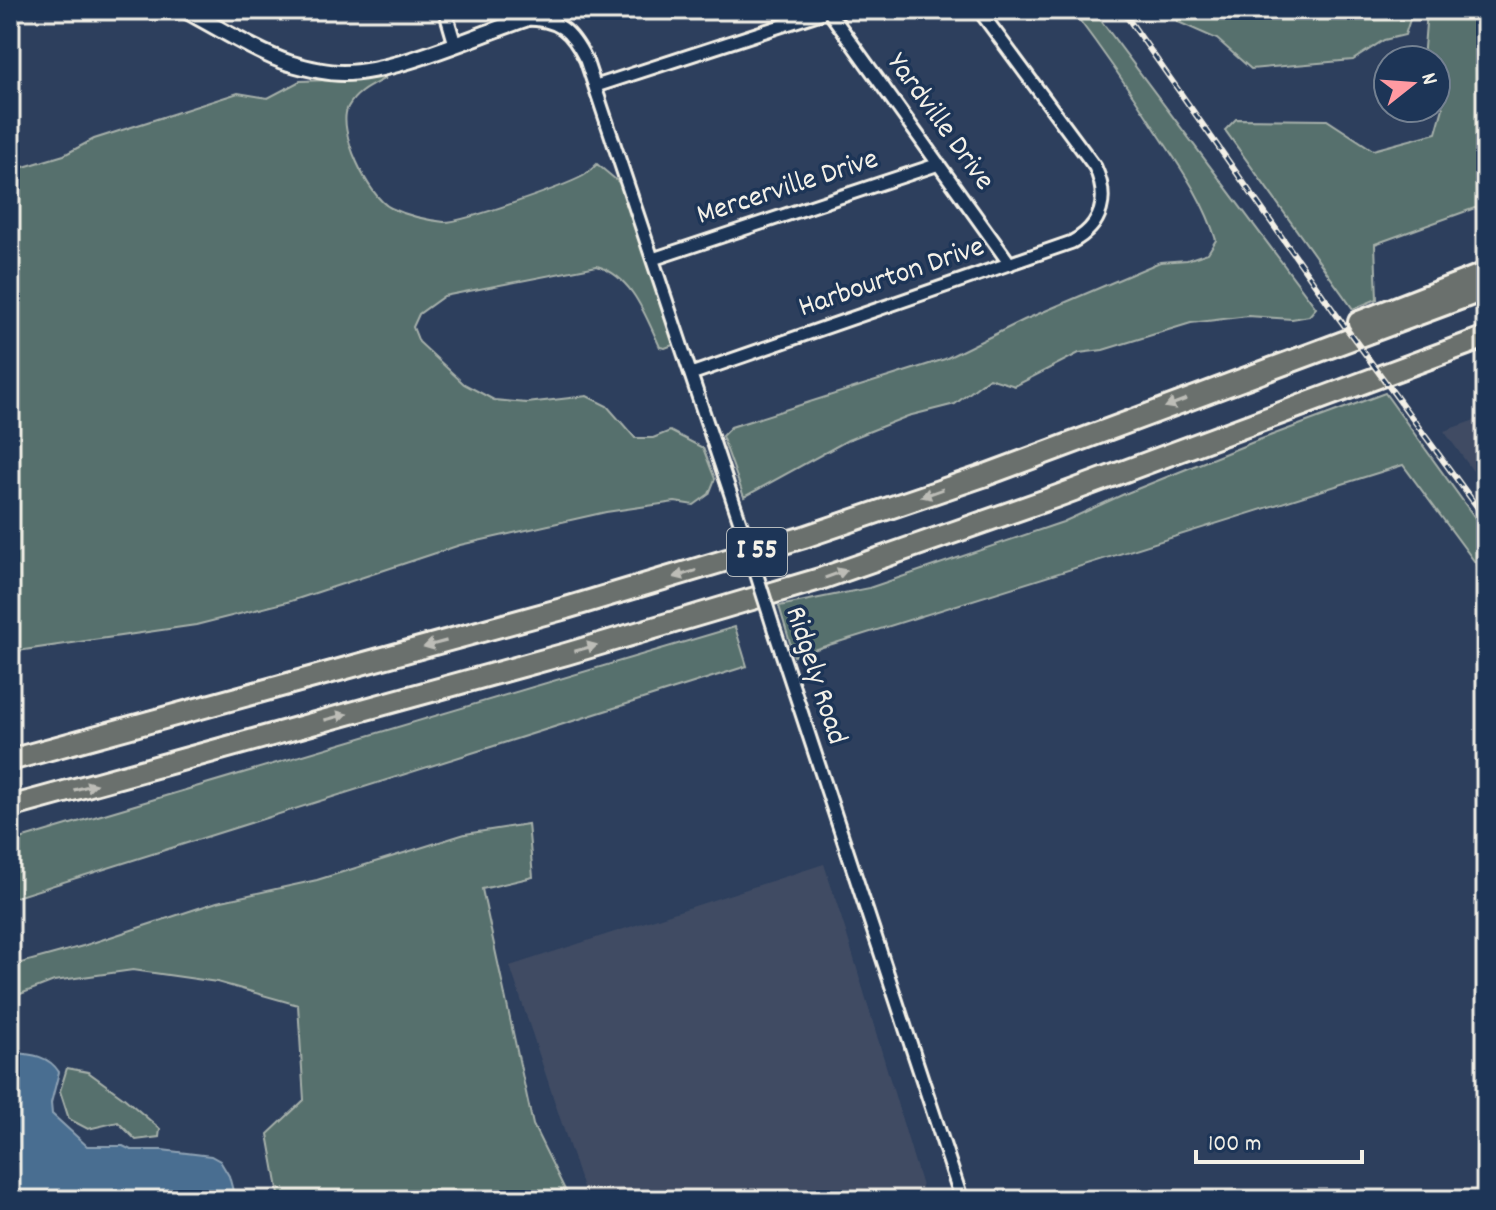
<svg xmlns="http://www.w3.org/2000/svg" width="1496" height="1210" font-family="Dekko,sans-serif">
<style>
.built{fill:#404c64}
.green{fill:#57706d;stroke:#a6b0aa;stroke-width:2}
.water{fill:#4a6e91;stroke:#8ea2b4;stroke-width:2}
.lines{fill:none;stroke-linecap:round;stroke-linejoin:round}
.minor-casing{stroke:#f4f1e8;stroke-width:17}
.tertiary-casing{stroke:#f4f1e8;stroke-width:20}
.motorway-casing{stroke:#f4f1e8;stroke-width:26}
.minor{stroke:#1d3557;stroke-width:11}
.tertiary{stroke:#1d3557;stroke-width:14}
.motorway{stroke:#6a706d;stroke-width:20}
.rail-casing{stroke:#f4f1e8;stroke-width:6}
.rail{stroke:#1d3557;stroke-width:3;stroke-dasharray:9;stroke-linecap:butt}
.minor-bridge-casing{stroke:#f4f1e8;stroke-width:17;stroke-linecap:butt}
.minor-bridge{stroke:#1d3557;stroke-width:11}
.oneway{fill:#bdbdb7}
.labels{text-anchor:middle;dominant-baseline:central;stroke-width:7;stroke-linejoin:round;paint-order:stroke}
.shield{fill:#1d3557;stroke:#b4b9bc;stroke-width:2}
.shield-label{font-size:28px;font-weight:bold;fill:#f4f1e8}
.street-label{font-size:30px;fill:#f4f1e8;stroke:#1d3557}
</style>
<rect width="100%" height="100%" fill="#2d3f5d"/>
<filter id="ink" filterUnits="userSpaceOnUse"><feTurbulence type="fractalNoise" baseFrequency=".0125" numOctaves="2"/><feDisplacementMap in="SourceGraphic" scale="16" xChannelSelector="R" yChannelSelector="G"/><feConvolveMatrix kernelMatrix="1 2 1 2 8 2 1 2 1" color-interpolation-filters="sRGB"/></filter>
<g filter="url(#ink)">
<path class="built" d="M 1486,416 L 1486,489 L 1444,431 Z
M 824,864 L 846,932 L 926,1200 L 587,1200 L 510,966 Z"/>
<path class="green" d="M 1072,10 L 1093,10 L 1316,308 L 1309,316 L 1292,319 L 1248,316 L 1191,323 L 1103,350 L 1079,353 L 1015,386 L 989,378 L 955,404 L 908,416 L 848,440 L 744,497 L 722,436 L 731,427 L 945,359 L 1024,320 L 1160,262 L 1187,260 L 1208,253 L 1216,240 C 1204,200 1180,167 1157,132 C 1130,90 1102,50 1072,10 Z
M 1169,10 L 1413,10 L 1405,35 L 1384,40 L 1353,60 L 1251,69 L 1217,39 L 1178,22 Z
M 1486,10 L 1486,204 L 1375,244 L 1377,299 L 1353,309 L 1225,130 L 1236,119 L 1327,120 L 1373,150 L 1436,133 L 1443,108 L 1436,98 L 1436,60 L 1423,60 L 1427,11 Z
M 386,78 C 371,86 356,92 348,107 C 336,129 369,198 391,208 C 406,215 427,220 444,222 C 461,223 565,186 583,176 C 588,173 593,168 597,164 L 621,184 L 675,338 L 673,345 L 665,348 L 660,347 C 645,315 633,277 597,266 L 444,296 L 419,314 L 413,327 L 419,342 L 464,384 L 494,400 L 527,403 L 587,396 L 607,406 L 635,438 L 653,438 L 670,431 L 703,448 L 715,479 L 709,494 L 694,505 L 675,502 L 606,512 L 460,545 L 291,601 L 196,625 L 10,652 L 10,171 L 64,155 L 94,139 L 238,93 L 268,98 L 300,81 Z
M 1385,393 L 1486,533 L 1486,577 L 1403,465 L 794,656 L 779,606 L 869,588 L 1063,522 L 1122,495 L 1256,441 Z
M 735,627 L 747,666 L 10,899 L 10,842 Z
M 528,824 L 533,877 L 482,889 L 533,1125 L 570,1200 L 280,1200 L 268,1134 L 304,1100 L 298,1005 L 217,982 L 133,970 L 54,981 L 10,998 L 10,966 L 83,946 L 217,902 L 317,880 L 465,834 Z
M 67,1068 L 88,1072 L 124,1098 L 160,1129 L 159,1137 L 136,1140 L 118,1122 L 88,1129 L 69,1119 L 60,1091 Z"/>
<path class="water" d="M 14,1053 C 32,1054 49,1056 59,1072 L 51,1103 L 52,1114 L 87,1146 L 123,1146 L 131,1150 L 162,1150 L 211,1156 L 220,1161 L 229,1176 L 233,1191 L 228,1199 L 96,1200 L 76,1191 L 64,1191 L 10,1196 L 10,1054 Z"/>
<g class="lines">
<g class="minor-casing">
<path id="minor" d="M 445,10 L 455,44
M 828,10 L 1010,264
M 533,17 L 557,10
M 525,19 C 559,19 571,30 586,60 L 741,525
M 596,86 L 830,10
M 653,259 L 939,164
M 691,374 L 1072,242 C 1103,225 1109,198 1095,167 L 979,10
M 774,629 L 962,1200"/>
</g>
<g class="tertiary-casing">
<path id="tertiary" d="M 185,10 C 215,26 258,53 289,63 C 306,68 325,73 343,73 C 394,73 475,36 525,19"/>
</g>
<g class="motorway-casing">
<path id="motorway" d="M 1359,322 L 1486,273
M 10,760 L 566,608 L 804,537 L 983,476 L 1486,289
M 10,807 L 566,654 L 823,578 L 1055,497 L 1486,337"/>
</g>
<use href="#minor" class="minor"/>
<use href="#tertiary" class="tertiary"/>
<use href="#motorway" class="motorway"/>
<g class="rail-casing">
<path id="rail" d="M 1122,10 L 1338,317 L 1486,519"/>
</g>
<use href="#rail" class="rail"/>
<g class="minor-bridge-casing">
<path id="minor-bridge" d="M 741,525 L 774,629"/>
</g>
<use href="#minor-bridge" class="minor-bridge"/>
</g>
<defs><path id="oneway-solid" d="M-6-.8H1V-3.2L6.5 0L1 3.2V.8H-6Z" transform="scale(2)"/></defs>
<g class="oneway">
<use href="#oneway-solid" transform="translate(1176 403) rotate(159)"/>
<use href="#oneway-solid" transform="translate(932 493) rotate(161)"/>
<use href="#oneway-solid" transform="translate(685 574) rotate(163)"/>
<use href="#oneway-solid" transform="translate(836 574) rotate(-19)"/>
<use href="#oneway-solid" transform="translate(435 644) rotate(165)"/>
<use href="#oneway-solid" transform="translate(586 648) rotate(-16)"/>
<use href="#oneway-solid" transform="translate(336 717) rotate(-15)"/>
<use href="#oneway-solid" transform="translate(85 787) rotate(-15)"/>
</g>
</g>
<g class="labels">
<rect class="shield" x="727" y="528" width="60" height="48" rx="6"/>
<g class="shield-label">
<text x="757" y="552">I 55</text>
</g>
<g class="street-label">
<text transform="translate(939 123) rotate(54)">Yardville Drive</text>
<text transform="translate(788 189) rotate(-18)">Mercerville Drive</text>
<text transform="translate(892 279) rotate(-19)">Harbourton Drive</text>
<text transform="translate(814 676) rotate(72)">Ridgely Road</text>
</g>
</g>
<rect width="1496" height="1210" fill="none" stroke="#1d3557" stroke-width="40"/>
<rect x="20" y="20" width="1456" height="1170" fill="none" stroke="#f4f1e8" stroke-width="3" filter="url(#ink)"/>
<g transform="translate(1412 84) rotate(73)"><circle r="38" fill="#1d3557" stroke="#738091" stroke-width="2"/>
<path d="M0-6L14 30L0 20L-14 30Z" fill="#ff9aa2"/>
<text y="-12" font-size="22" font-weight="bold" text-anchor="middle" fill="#f4f1e8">N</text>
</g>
<path d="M1196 1150v12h166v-12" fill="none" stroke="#f4f1e8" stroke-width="4"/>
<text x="1208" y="1150" font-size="24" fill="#f4f1e8" stroke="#1d3557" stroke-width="6" paint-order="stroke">100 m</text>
</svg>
